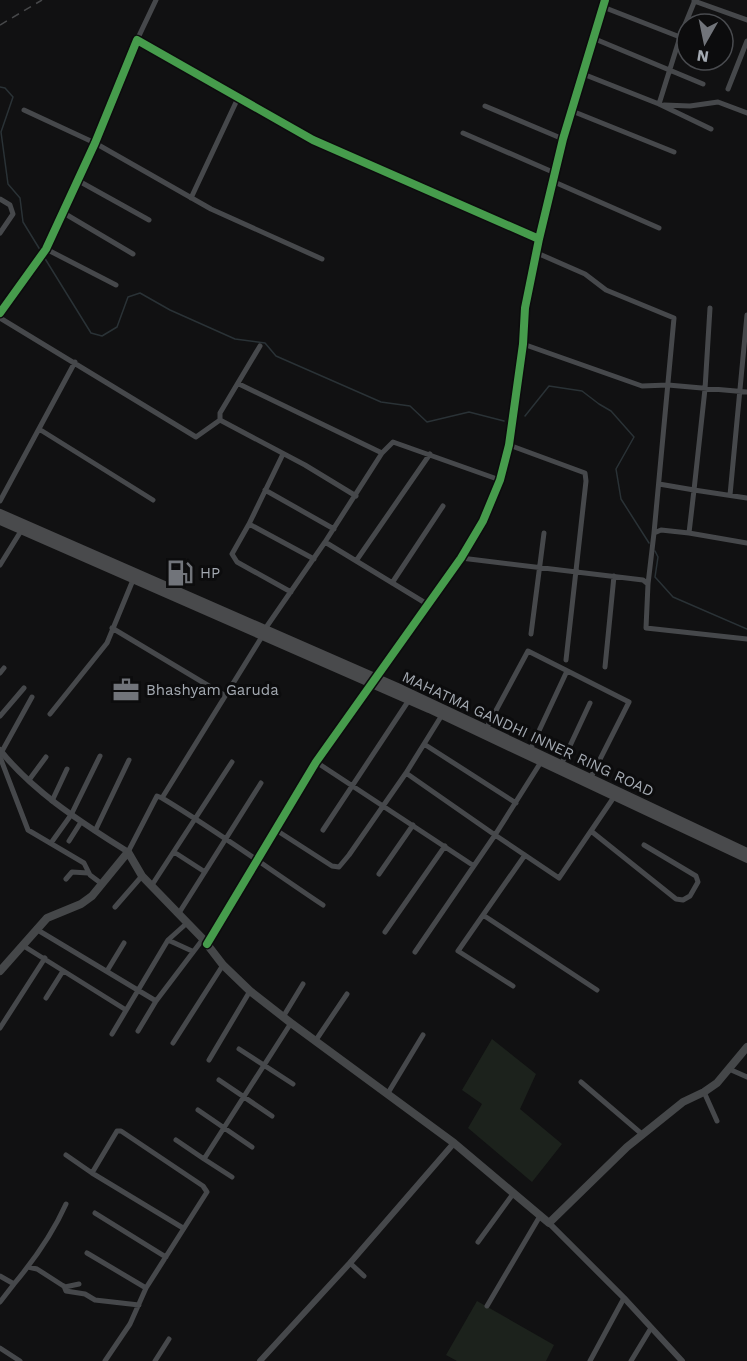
<svg xmlns="http://www.w3.org/2000/svg" width="747" height="1361" font-family="'Work Sans',sans-serif">
<style>
.green{fill:#1c221c}
.lines{fill:none;stroke-linecap:round;stroke-linejoin:round}
.stream{stroke:#2a3236;stroke-width:1.5}
.minor{stroke:#46484b;stroke-width:5}
.tertiary{stroke:#46484b;stroke-width:6}
.secondary{stroke:#454749;stroke-width:8}
.primary{stroke:#494a4c;stroke-width:8}
.rail{stroke:#47484a;stroke-width:1.5;stroke-dasharray:8 6;stroke-linecap:butt}
.cycleway-casing{stroke:#0c0c0d;stroke-width:11}
.cycleway{stroke:#469c4c;stroke-width:8}
.labels{text-anchor:middle;dominant-baseline:central;stroke-width:6;stroke-linejoin:round;paint-order:stroke}
.poi-label{font-size:15px;fill:#a4aab2;stroke:#0c0c0d;text-anchor:start}
.street-label{font-size:15px;fill:#a4aab2;stroke:#0c0c0d}
</style>
<rect width="100%" height="100%" fill="#111112"/>
<path class="green" d="M 492,1039 L 536,1074 L 520,1109 L 562,1144 L 532,1182 L 468,1128 L 482,1104 L 462,1090 Z
M 477,1301 L 554,1345 L 546,1361 L 457,1361 L 446,1355 Z"/>
<g class="lines">
<path class="stream" d="M 0,87 L 5,88 L 13,97 L 1,132 L 8,184 L 20,198 L 23,222 L 42,253
M 44,257 L 91,333 L 102,336 L 117,327 L 128,297 L 140,293 L 170,310 L 235,339 L 265,343 L 276,356 L 381,402 L 410,406 L 427,422 L 469,412 L 504,421
M 525,416 L 549,386 L 582,391 L 599,404 L 611,411 L 634,437 L 616,469 L 621,499 L 649,543
M 655,551 L 658,557 L 655,577 L 673,597 L 747,629"/>
<path class="minor" d="M 694,1 L 747,20
M 603,7 L 680,37
M 595,39 L 703,84
M 137,40 L 156,0
M 583,74 L 659,104 L 711,129
M 728,89 L 747,41
M 659,104 L 680,37 L 695,0
M 664,105 L 690,106 L 718,102 L 747,113
M 485,106 L 563,139
M 24,110 L 95,143 L 211,209 L 322,259
M 572,111 L 674,152
M 463,133 L 555,173
M 77,180 L 149,220
M 552,181 L 659,228
M 191,198 L 238,98
M 0,199 L 10,205 L 13,214 L 0,233
M 62,212 L 133,254
M 46,249 L 116,285
M 537,253 L 585,274 L 606,290 L 674,318 L 654,533
M 710,308 L 705,389 L 694,490 L 747,498
M 0,313 L 46,249 L 95,143 L 137,40 L 313,140 L 539,239
M 0,318 L 196,437 L 220,420
M 523,344 L 642,386 L 668,385 L 747,392
M 260,346 L 220,413 L 220,420 L 305,465 L 356,496
M 239,384 L 382,453
M 39,429 L 153,500
M 509,445 L 585,473 L 586,481 L 566,660
M 265,490 L 334,529
M 730,495 L 747,315
M 0,501 L 75,362
M 249,524 L 283,454
M 689,533 L 747,543
M 461,558 L 643,580 L 648,584 L 646,628 L 747,639
M 356,561 L 430,454
M 0,565 L 21,531
M 392,583 L 443,506
M 648,584 L 654,533 L 661,530 L 689,533 L 694,490 L 659,484
M 291,592 L 237,562 L 232,554 L 249,524 L 314,559
M 427,604 L 325,542 L 382,453 L 393,442 L 500,480
M 112,628 L 224,695
M 265,629 L 325,542
M 531,634 L 544,533
M 263,635 L 162,798 C 217,831 269,869 323,905
M 605,667 L 614,576
M 0,673 L 4,668
M 50,714 L 107,643 L 133,580
M 0,716 L 24,688
M 486,729 L 528,651 L 629,702 L 590,779
M 424,744 L 516,803
M 530,750 L 567,671
M 1,753 L 32,697
M 0,757 L 28,830 L 84,863 L 90,875 L 102,884
M 316,762 L 474,866
M 541,762 L 495,835 L 559,878 L 614,797
M 561,765 L 590,703
M 406,773 L 442,715
M 29,780 L 46,757
M 52,801 L 67,769
M 276,830 L 332,866 L 339,867 L 349,855 L 406,773 L 495,835 L 415,952
M 323,830 L 409,700
M 95,831 L 129,760
M 591,831 L 676,899 L 683,900 L 690,896 L 698,882 L 696,876 L 644,845
M 69,841 L 81,822
M 51,843 L 71,815 L 100,756
M 128,852 L 157,796 L 162,798
M 174,852 L 205,872
M 525,855 L 483,915 L 597,990
M 379,874 L 413,825
M 66,879 L 72,872 L 88,873
M 152,885 L 232,762
M 115,907 L 142,876
M 179,913 L 261,783
M 483,915 L 458,951 L 513,986
M 36,929 L 156,1001 L 203,939
M 385,932 L 445,846
M 168,940 L 192,951
M 207,944 L 316,762 L 461,558 L 483,521 L 500,480 L 509,445 L 523,344 L 525,308 L 539,239 L 563,139 L 605,0
M 22,945 L 126,1010
M 107,971 L 124,943
M 46,998 L 63,971
M 283,1017 L 303,984
M 0,1028 L 45,958
M 138,1031 L 156,1001
M 112,1034 L 168,940 L 187,923
M 316,1040 L 347,994
M 173,1043 L 223,965
M 239,1049 L 293,1084
M 209,1060 L 250,991
M 729,1069 L 747,1077
M 219,1080 L 272,1116
M 581,1082 L 643,1135
M 704,1092 L 717,1121
M 388,1093 L 423,1035
M 198,1110 L 252,1147
M 176,1140 L 204,1159
M 66,1155 L 92,1173
M 232,1177 L 204,1159 L 291,1023
M 95,1213 L 166,1257
M 478,1242 L 513,1194
M 87,1253 L 146,1288
M 350,1263 L 364,1276
M 28,1267 L 37,1269 L 65,1287 L 79,1284
M 0,1276 L 14,1284 C 34,1260 53,1233 66,1204
M 64,1286 L 66,1291 L 85,1294 L 95,1300 L 139,1305
M 0,1302 L 14,1284
M 487,1306 L 540,1216
M 0,1348 L 20,1361
M 105,1361 L 130,1324 L 146,1288 L 207,1192 L 203,1186 L 121,1131 L 117,1131 L 92,1173 L 183,1228
M 155,1361 L 169,1339
M 590,1361 L 624,1298
M 631,1361 L 651,1328"/>
<path class="tertiary" d="M 0,750 C 34,793 83,823 128,852
M 549,1223 L 624,1298 L 682,1361
M 260,1361 L 350,1263 L 454,1143"/>
<path class="secondary" d="M 0,971 L 47,918 L 81,904 L 92,896 L 128,852 L 142,876 L 203,939 L 223,965 L 250,991 L 291,1023 L 454,1143 L 549,1223 L 627,1147 L 683,1102 L 704,1092 L 717,1083 L 747,1047"/>
<path class="primary" d="M 0,513 L 402,689 L 747,852
M 0,521 L 429,709 L 747,859"/>
<path class="rail" d="M 0,25 L 42,0"/>
<g class="cycleway-casing">
<path id="cycleway" d="M 0,313 L 46,249 L 95,143 L 137,40 L 313,140 L 539,239
M 207,944 L 316,762 L 461,558 L 483,521 L 500,480 L 509,445 L 523,344 L 525,308 L 539,239 L 563,139 L 605,0"/>
</g>
<use href="#cycleway" class="cycleway"/>
</g>
<defs>
<g id="fuel-bare" transform="scale(2.07)"><path d="M-5.5-6h7V0h2V4h1.3V-2.5L3-4.5l.8-.8L6-3V5H2.5V1h-1V6h-7ZM-4.2-4.7v3.2H.2V-4.7Z" fill="#71747a" stroke="#0c0c0d" stroke-width="2.5" paint-order="stroke"/></g>
<g id="office-bare" transform="scale(2.07)"><path d="M-6-3h4V-5.5h4V-3h4V5H-6ZM-1-4.5V-3h2v-1.5ZM-6 0V1H6V0Z" fill="#71747a" stroke="#0c0c0d" stroke-width="2.5" paint-order="stroke"/></g>
</defs>
<g fill-rule="evenodd">
<use href="#fuel-bare" x="180" y="573"/>
<use href="#office-bare" x="126" y="690"/>
</g>
<g class="labels">
<g class="poi-label">
<text x="200" y="573">HP</text>
<text x="146" y="690">Bhashyam Garuda</text>
</g>
<g class="street-label">
<text transform="translate(528 734) rotate(25)">MAHATMA GANDHI INNER RING ROAD</text>
</g>
</g>
<g transform="translate(705 42) rotate(189)"><circle r="28" fill="#0c0c0d" stroke="#494b4f" stroke-width="1.5"/>
<path d="M0-4.5L10 22L0 15L-10 22Z" fill="#71747a"/>
<text y="-9" font-size="16" font-weight="bold" text-anchor="middle" fill="#a4aab2">N</text>
</g>
</svg>
